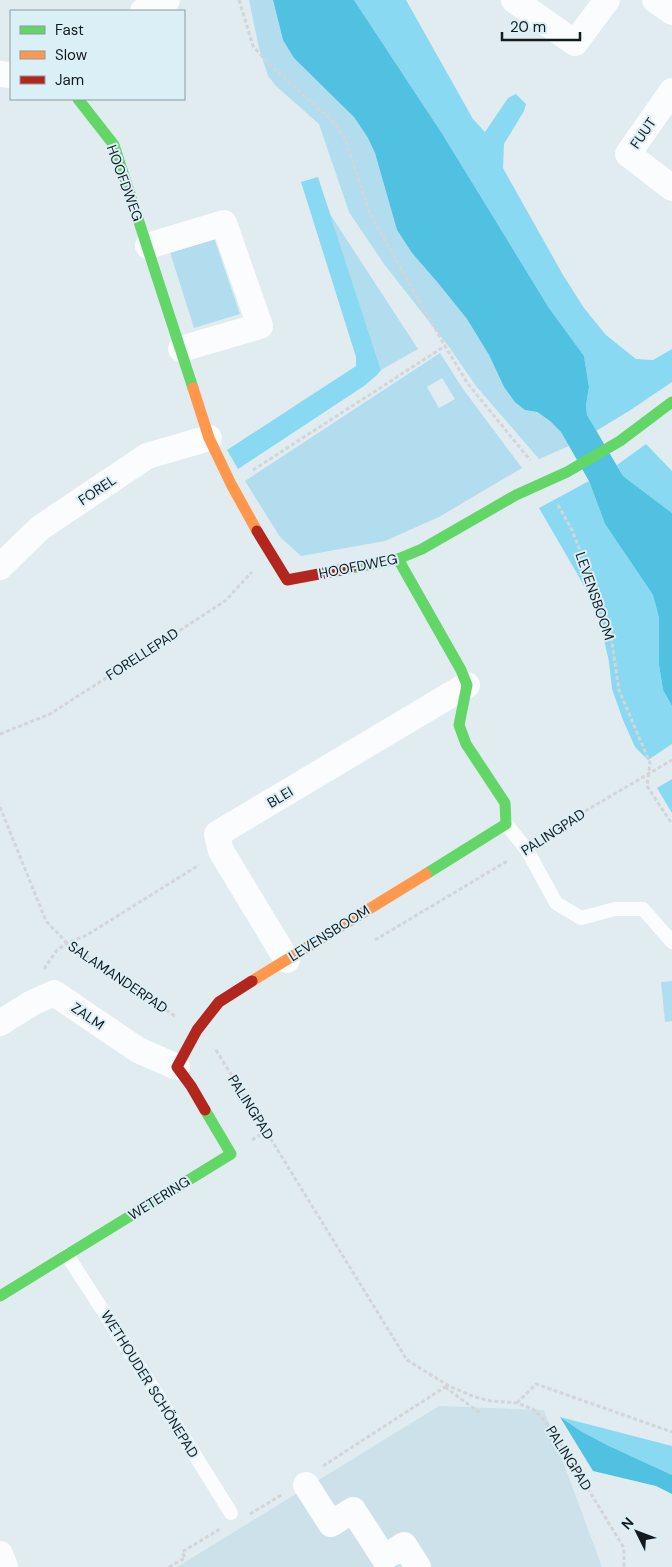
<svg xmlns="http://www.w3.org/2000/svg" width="672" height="1567" font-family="'DM Sans',sans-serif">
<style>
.built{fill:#cce1ea}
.green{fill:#b1ddee;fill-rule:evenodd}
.forest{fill:#8ad9f2}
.water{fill:#50c1e0}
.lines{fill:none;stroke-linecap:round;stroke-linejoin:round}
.path{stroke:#d3d5d7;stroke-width:3;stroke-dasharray:4 2.5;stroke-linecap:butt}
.lane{stroke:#fafcfd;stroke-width:14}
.street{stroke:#fafcfd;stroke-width:26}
.fast{stroke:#63d668;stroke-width:11}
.slow{stroke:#ff974d;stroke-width:11}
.jam{stroke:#b3261e;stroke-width:11}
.labels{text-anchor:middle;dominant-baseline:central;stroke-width:4;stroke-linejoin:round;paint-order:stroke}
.street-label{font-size:14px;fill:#141b1e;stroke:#dbeff7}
</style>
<rect width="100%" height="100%" fill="#e1ecf1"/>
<path class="built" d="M 439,1406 L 544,1410 L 602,1567 L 177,1567 Z"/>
<path class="green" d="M 249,0 L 273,0 L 283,40 L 354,117 L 368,138 L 375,153 L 397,230 L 412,253 L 438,283 L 467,319 L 489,355 L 504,387 L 525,410 L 536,412 L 550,421 L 561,432 L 569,446 L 539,459 L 476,386 L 449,347 L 384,264 L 349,212 L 319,124 L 277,87 L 268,76 L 259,48 Z
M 330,214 L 418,349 L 381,370 Z
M 213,235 L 240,314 L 194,328 L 169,249 Z
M 440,353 L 463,389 L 522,468 L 439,517 L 385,541 L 301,556 L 280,537 L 245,481 ZM 442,378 L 455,399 L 439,408 L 427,387 Z
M 672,981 L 672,1021 L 665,1022 L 661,982 Z"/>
<path class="forest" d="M 354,0 L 406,0 L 473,119 L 485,132 L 508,98 L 516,94 L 526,104 L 524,111 L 504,144 L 503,168 L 563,275 L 584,308 L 606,335 L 636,359 L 653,360 L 672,349 L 672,382 L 629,411 L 596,431 L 587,415 L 586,405 L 589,387 L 584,356 L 549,308 L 443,135 Z
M 318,177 L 381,370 L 377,375 L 364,386 L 238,469 L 227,450 L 356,366 L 356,357 L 301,182 Z
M 646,444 L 672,471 L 672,513 L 623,476 L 617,465 Z
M 589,481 L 605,524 L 653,595 L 659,618 L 659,665 L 663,690 L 672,706 L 672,744 L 648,760 L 635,747 L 623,720 L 612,689 L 609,662 L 597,608 L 539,508 Z
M 672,779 L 672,813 L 657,788 Z
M 560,1417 L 672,1446 L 672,1475 L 607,1445 L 581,1432 Z"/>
<path class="water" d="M 273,0 L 354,0 L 443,135 L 549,308 L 584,356 L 589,387 L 586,405 L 587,415 L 623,476 L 672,513 L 672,706 L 663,690 L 659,665 L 659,618 L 653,595 L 605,524 L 589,481 L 561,432 L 550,421 L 537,412 L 525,410 L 515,402 L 504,387 L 489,355 L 467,319 L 438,283 L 412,253 L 397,230 L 375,153 L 368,138 L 354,117 L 294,58 L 283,40 Z
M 560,1417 L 582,1432 L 607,1445 L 672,1475 L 672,1494 L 656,1486 L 593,1471 Z"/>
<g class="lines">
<path class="path" d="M 239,0 L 253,46 L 271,66 L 335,123 L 346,140 L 370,214 L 445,346
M 253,470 L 445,346 L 468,384 L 530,460
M 558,505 L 572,530 L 610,629 L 619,690 L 650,763 L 647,786 L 672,824
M 0,734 L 50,714 L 145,653 L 225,601 L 252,572
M 0,807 L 46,921 L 67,943 L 175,1016
M 542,840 L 582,813 L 672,760
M 375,940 L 509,860
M 44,969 L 57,950 L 67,943 L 87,935 L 199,865
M 216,1050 L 407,1360 L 449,1386 L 475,1397 L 491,1401 L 517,1403 L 533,1409 L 551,1428 L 624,1548 L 624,1567
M 252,1140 L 266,1131
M 445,1387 L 480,1413
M 517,1403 L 536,1384 L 672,1432
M 323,1466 L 445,1387 L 449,1386
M 250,1514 L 283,1494
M 169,1567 L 185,1558 L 182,1552 L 220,1529"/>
<path class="lane" d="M 506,824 L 527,850 L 556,903 L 581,918 L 615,909 L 643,909 L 672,942
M 67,1255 L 153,1388 L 231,1513"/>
<path class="street" d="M 514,0 L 575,43 L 607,0
M 655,0 L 672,12
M 143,11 L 167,0
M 0,74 L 11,75
M 672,91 L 628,154 L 672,188
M 148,246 L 224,223 L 260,326 L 181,349
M 0,567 L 40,528 L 147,456 L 209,438
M 287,960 L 221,851 L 217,834 L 467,685
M 0,1023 L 32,1003 L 54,993 L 138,1050 L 177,1067
M 306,1485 L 331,1524 L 353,1510 L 384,1558 L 404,1545 L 418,1567
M 0,1554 L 5,1567"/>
<path class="fast" d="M 78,99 L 114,145 L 193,388
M 398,559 L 461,670 L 467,685 L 459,725 L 466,744 L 505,803 L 506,824 L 426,874
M 351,568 L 398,559 L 422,549 L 516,495 L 567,472 L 620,441 L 672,402
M 0,1296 L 231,1154 L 205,1110"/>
<path class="slow" d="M 193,388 L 209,438 L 231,484 L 257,531
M 252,981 L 426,874"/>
<path class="jam" d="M 257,531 L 287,580 L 351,568
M 205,1110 L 191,1086 L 177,1067 L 197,1030 L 219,1002 L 252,981"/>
</g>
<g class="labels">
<g class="street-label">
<text transform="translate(643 133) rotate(-55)">FUUT</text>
<text transform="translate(125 183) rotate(70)">HOOFDWEG</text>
<text transform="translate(97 490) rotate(-34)">FOREL</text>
<text transform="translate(358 566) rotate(-11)">HOOFDWEG</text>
<text transform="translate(595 596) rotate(71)">LEVENSBOOM</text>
<text transform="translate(142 654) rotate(-33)">FORELLEPAD</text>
<text transform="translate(280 797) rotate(-31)">BLEI</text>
<text transform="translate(553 832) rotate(-33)">PALINGPAD</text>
<text transform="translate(329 933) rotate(-32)">LEVENSBOOM</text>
<text transform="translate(118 977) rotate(34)">SALAMANDERPAD</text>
<text transform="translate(88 1016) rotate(34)">ZALM</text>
<text transform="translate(251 1107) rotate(58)">PALINGPAD</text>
<text transform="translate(159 1198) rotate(-32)">WETERING</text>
<text transform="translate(150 1384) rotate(58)">WETHOUDER SCHÖNEPAD</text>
<text transform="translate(569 1458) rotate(58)">PALINGPAD</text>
</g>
</g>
<rect x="10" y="10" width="175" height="90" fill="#dbeff7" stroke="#8b9aa0"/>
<rect x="20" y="26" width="25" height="8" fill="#63d668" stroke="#8b9aa0"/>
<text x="55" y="35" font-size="15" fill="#141b1e">Fast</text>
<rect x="20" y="51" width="25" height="8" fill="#ff974d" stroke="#8b9aa0"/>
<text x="55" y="60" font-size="15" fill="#141b1e">Slow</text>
<rect x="20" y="76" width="25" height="8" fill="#b3261e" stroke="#8b9aa0"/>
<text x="55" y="85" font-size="15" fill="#141b1e">Jam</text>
<g transform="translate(637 1532) rotate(312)" stroke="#dbeff7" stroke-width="4" paint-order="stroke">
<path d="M0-4L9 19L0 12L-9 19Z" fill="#141b1e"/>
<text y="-8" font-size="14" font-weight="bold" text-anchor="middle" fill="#141b1e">N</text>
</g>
<path d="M502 32v8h78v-8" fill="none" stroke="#141b1e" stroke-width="2.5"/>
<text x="510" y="32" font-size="15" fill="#141b1e" stroke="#dbeff7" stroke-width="4" paint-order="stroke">20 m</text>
</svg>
